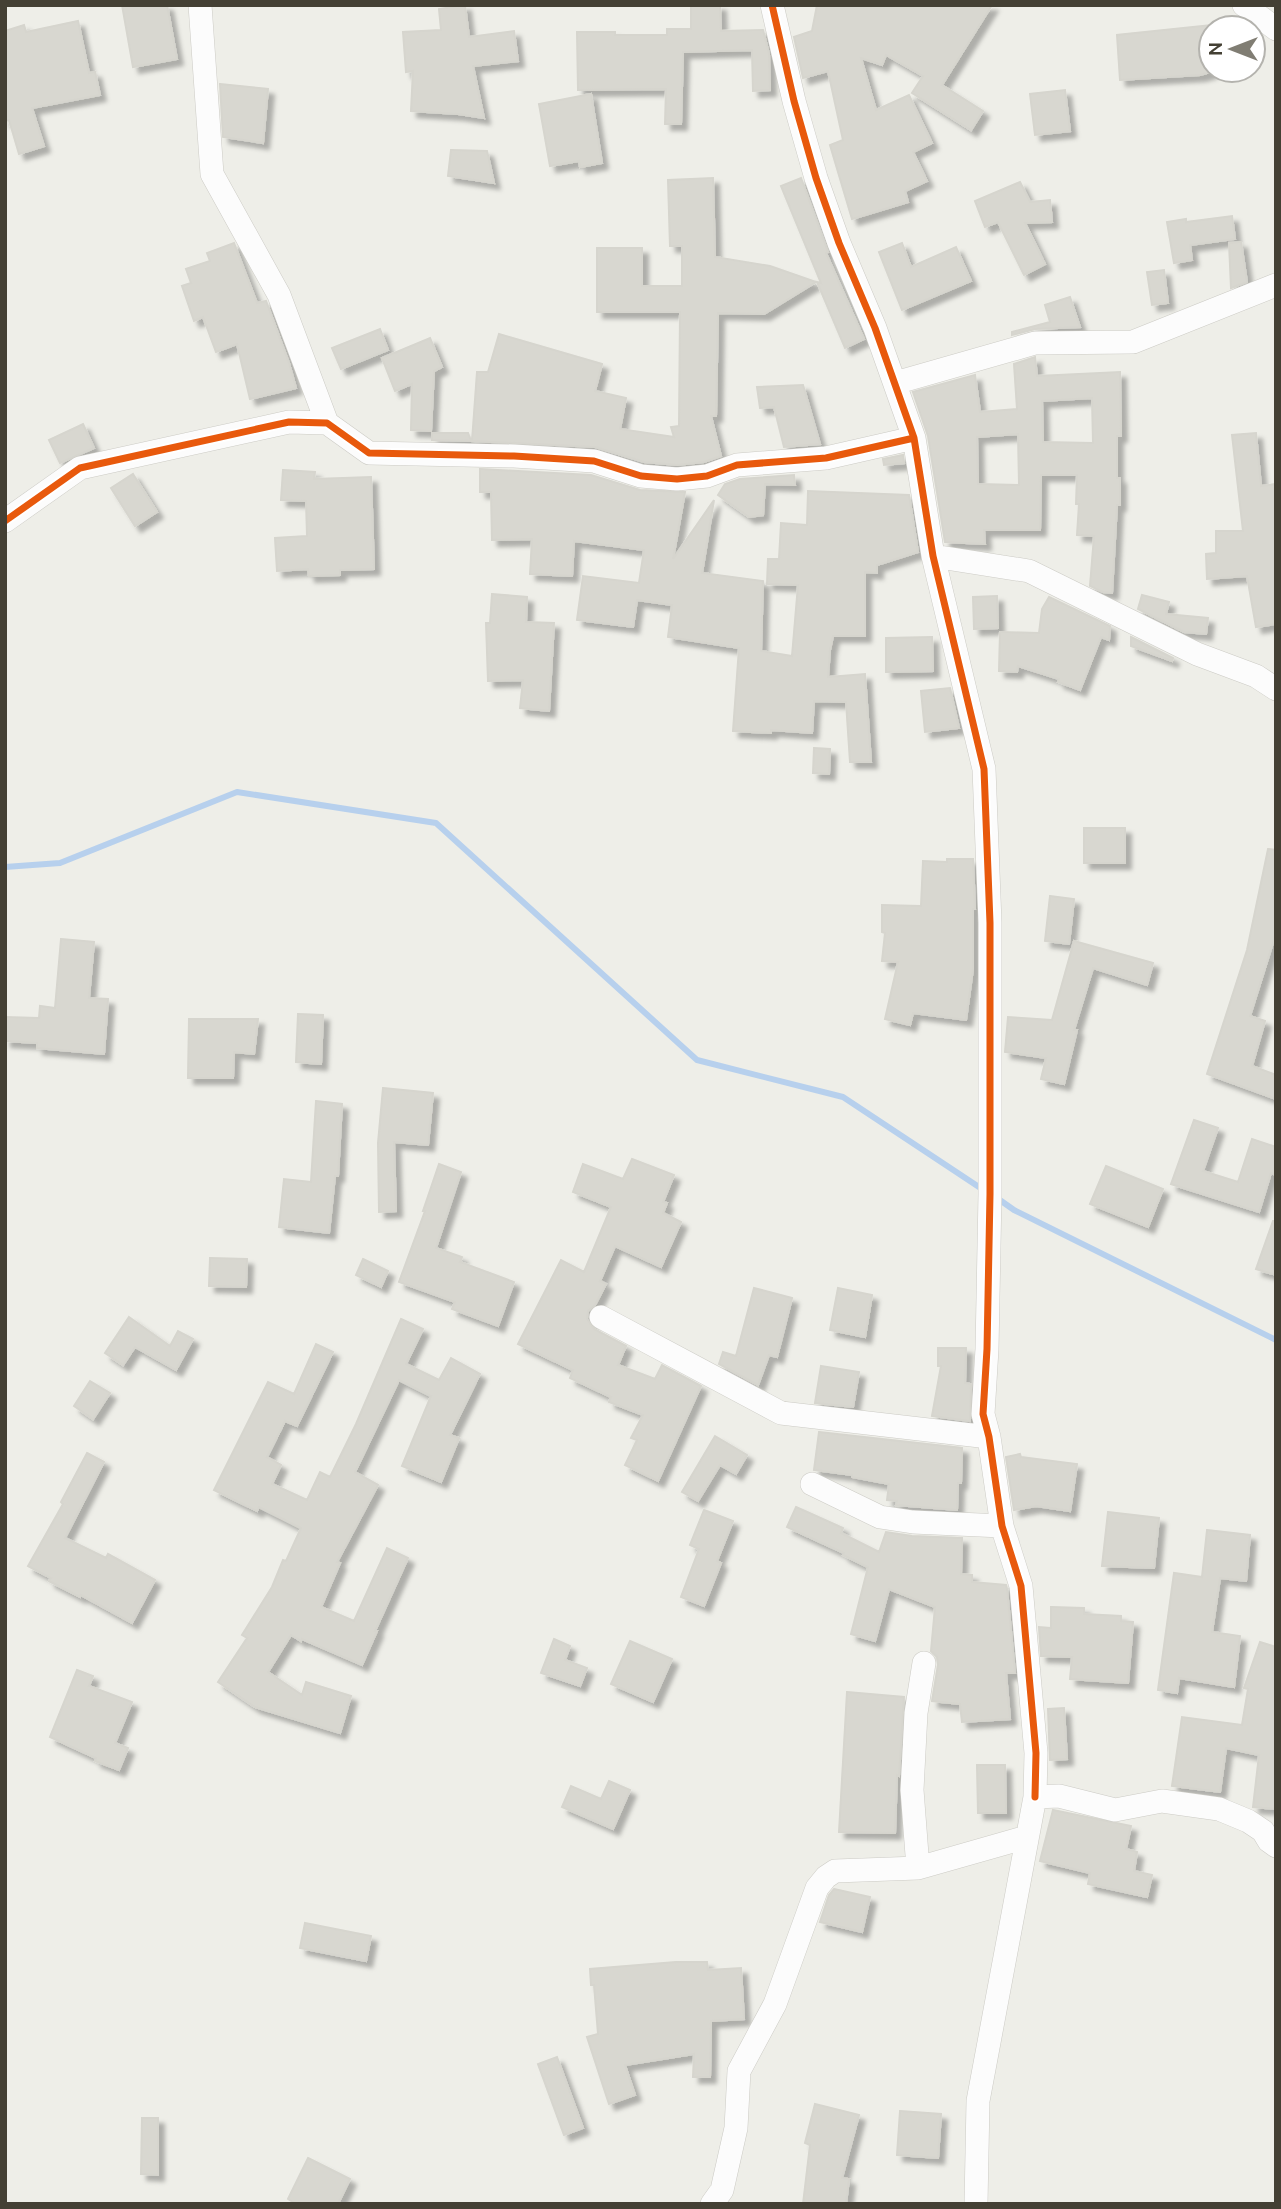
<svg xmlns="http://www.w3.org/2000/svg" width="1281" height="2209" font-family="Ubuntu,sans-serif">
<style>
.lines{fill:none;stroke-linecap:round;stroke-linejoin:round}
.stream{stroke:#b7d0ed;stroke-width:6}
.building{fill:#d8d7d0;stroke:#d6d5ce;stroke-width:2;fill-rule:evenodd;filter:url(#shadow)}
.minor-casing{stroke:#cccbc5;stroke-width:24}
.minor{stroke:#fcfcfc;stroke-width:23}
.cycleway-casing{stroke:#fff;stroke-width:11}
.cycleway{stroke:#e8590c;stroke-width:7}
</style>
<defs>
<filter id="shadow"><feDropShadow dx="6" dy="6" stdDeviation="2" flood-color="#0004"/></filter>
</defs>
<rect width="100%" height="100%" fill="#eeeee8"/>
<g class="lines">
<path class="stream" d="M 5,867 L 60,863 L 237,792 L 436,823 L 697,1060 L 843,1097 L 985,1191
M 997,1198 L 1014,1210 L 1276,1340"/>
</g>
<path class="building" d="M 122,5 L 167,5 L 177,59 L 133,67 Z
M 465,5 L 469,37 L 514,31 L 518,61 L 473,66 L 484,118 L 458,114 L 411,111 L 413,71 L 406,72 L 403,32 L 441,30 L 439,9 Z
M 691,5 L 720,5 L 721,31 L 763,30 L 769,54 L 770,90 L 753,91 L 752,50 L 683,52 L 681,124 L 665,124 L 666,89 L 578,90 L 577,32 L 615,32 L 615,35 L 667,35 L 667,29 L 691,29 Z
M 817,5 L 992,5 L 942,85 L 983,111 L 971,130 L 912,93 L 923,76 L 886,55 L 882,65 L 861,58 L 876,110 L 909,95 L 932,143 L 913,152 L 927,181 L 905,191 L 908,202 L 852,219 L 830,145 L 843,140 L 828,71 L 803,78 L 794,37 L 812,31 Z
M 78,21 L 89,73 L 95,72 L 100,95 L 32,108 L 44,146 L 19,154 L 9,120 L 5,121 L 5,31 L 24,25 L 26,32 Z
M 1211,25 L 1211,72 L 1200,75 L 1120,80 L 1117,35 Z
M 220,84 L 268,89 L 263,143 L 223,137 Z
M 1065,90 L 1070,131 L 1035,135 L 1030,94 Z
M 591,94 L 602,163 L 580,167 L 579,161 L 550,166 L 539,104 Z
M 451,150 L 487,151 L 494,183 L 448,176 Z
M 713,178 L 715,257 L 770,266 L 816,282 L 764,314 L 718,313 L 716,416 L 711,416 L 721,456 L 704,462 L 677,465 L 644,462 L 595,447 L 472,441 L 477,372 L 488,372 L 499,334 L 602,364 L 595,391 L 626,398 L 620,429 L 674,437 L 671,427 L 679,426 L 680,312 L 597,312 L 597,248 L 642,248 L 642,286 L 682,286 L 682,246 L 670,246 L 668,180 Z
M 801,178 L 828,252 L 826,253 L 864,339 L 845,348 L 817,282 L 821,283 L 781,186 Z
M 1020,182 L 1030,202 L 1050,200 L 1052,222 L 1025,223 L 1045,264 L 1024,275 L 998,222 L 985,227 L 975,201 Z
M 1232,216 L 1235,239 L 1190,245 L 1192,260 L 1174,263 L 1167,222 L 1186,219 L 1186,222 Z
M 1241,242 L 1247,282 L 1231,288 L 1229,243 Z
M 234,243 L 257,303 L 266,301 L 289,363 L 296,388 L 250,399 L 237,344 L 216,352 L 203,317 L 194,321 L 182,286 L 191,283 L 186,269 L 210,261 L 207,253 Z
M 902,243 L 911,267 L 956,247 L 971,281 L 902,310 L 879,252 Z
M 1164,270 L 1168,303 L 1152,305 L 1147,272 Z
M 1070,297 L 1080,327 L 1035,329 L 1012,335 L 1012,332 L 1050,322 L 1045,305 Z
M 380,329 L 388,350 L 341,369 L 332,348 Z
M 430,338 L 442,367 L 434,371 L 431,431 L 411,430 L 412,384 L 395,391 L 382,358 Z
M 1035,357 L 1037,376 L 1120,372 L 1121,436 L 1117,436 L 1117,478 L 1120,478 L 1120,505 L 1117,505 L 1112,593 L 1103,592 L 1090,586 L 1094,536 L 1077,535 L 1079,504 L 1076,504 L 1077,475 L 1041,475 L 1040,530 L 984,530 L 985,544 L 945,542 L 928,436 L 913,392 L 975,375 L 980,412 L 1017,409 L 1014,364 ZM 1092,398 L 1093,443 L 1043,442 L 1042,401 ZM 1018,434 L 1019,485 L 978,484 L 977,437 Z
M 803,385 L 820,444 L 784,447 L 774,407 L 760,408 L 757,387 Z
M 83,424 L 94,448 L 60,463 L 49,440 Z
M 432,433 L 468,433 L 471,441 L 432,440 Z
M 1256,433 L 1261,486 L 1276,484 L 1276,624 L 1256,627 L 1247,576 L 1207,579 L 1206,554 L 1216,553 L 1216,531 L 1243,531 L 1232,435 Z
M 903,455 L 904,463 L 884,465 L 883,459 Z
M 480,469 L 591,475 L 640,490 L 685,492 L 673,559 L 714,500 L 702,573 L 763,581 L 761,651 L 792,656 L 798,585 L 767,584 L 768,559 L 779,559 L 781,523 L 807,525 L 808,491 L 909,495 L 918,552 L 877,565 L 877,573 L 865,572 L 865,636 L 833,636 L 830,650 L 828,677 L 865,674 L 871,762 L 850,762 L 846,702 L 814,701 L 812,733 L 771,730 L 771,733 L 733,731 L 739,648 L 668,637 L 672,605 L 637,600 L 633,627 L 577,620 L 583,576 L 639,583 L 644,550 L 574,541 L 572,576 L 530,574 L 532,539 L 492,540 L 491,492 L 480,492 Z
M 283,470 L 315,472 L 314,479 L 371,477 L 374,569 L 340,570 L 340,575 L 309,576 L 308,569 L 277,571 L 275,538 L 307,536 L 306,501 L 281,500 Z
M 133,474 L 157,512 L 135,526 L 111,488 Z
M 794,475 L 795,485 L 765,484 L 763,515 L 749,517 L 718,495 L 725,484 L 740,479 Z
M 492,594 L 527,597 L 526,622 L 554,623 L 549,711 L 520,708 L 523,680 L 488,681 L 486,623 L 490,623 Z
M 1142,595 L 1169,602 L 1166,614 L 1208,618 L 1206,634 L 1184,632 L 1138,609 Z
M 997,596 L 998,628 L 974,629 L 973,597 Z
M 1049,597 L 1110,626 L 1109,640 L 1101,637 L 1080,690 L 1058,682 L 1059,679 L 1018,666 L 1017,672 L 999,671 L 1000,632 L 1039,633 L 1042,609 Z
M 932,637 L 933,671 L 886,672 L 886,638 Z
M 1131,637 L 1173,658 L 1172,661 L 1131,646 Z
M 950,688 L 959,728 L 925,732 L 921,691 Z
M 814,748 L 830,749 L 829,774 L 813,773 Z
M 1084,828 L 1125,828 L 1125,863 L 1084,863 Z
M 1268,849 L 1276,850 L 1276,933 L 1250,1016 L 1265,1021 L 1252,1066 L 1276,1075 L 1276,1099 L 1207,1074 L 1247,950 Z
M 947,859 L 973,859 L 975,909 L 973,909 L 973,969 L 966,1020 L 913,1013 L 910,1025 L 885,1019 L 898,962 L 882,961 L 885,933 L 882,932 L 882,905 L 921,906 L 923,861 L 947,862 Z
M 1050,896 L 1074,899 L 1069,944 L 1045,941 Z
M 61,939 L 94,942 L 89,998 L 108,999 L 104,1054 L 37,1048 L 37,1043 L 5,1041 L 5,1017 L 39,1018 L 40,1006 L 55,1008 Z
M 1074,941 L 1153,963 L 1147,985 L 1093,968 L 1074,1030 L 1077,1030 L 1064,1084 L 1041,1079 L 1046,1058 L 1005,1052 L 1008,1017 L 1052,1020 Z
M 298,1014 L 323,1015 L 321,1064 L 296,1062 Z
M 189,1019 L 258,1019 L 254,1054 L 234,1052 L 233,1078 L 188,1078 Z
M 383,1088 L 433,1093 L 428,1145 L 394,1142 L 396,1211 L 379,1212 L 378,1143 Z
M 316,1101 L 342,1104 L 338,1176 L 335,1176 L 329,1233 L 279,1227 L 284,1179 L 311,1182 Z
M 1194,1120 L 1218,1128 L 1203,1171 L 1238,1182 L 1252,1139 L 1276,1147 L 1276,1175 L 1271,1173 L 1259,1212 L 1171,1184 Z
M 632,1159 L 674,1175 L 663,1202 L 667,1203 L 663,1213 L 681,1222 L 661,1267 L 615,1246 L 600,1281 L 606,1284 L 595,1305 L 588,1311 L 587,1319 L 594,1329 L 626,1346 L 618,1365 L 655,1379 L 662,1365 L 701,1386 L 658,1481 L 625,1465 L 637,1440 L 631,1438 L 643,1415 L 609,1402 L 611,1397 L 570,1378 L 573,1370 L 518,1344 L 561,1260 L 584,1272 L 611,1207 L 573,1192 L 583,1164 L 623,1179 Z
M 439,1164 L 461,1172 L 436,1248 L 462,1257 L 460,1262 L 514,1282 L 498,1326 L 452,1309 L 455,1302 L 399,1282 L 425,1211 L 423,1211 Z
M 1106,1166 L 1163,1189 L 1148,1227 L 1090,1204 Z
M 1273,1221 L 1276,1221 L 1276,1275 L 1256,1269 Z
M 210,1258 L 247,1259 L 246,1287 L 209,1286 Z
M 363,1259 L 388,1271 L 381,1287 L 356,1275 Z
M 754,1288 L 792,1298 L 777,1357 L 769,1355 L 758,1385 L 719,1364 L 723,1352 L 736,1356 Z
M 838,1288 L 872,1295 L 865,1337 L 830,1330 Z
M 129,1317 L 170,1346 L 178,1331 L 193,1339 L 176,1370 L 135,1347 L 123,1365 L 105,1353 Z
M 401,1319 L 423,1329 L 406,1364 L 439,1380 L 451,1358 L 480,1374 L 450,1435 L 459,1438 L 441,1482 L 402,1466 L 431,1396 L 399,1380 L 355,1472 L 378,1485 L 337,1562 L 340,1563 L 321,1607 L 354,1621 L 387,1548 L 408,1558 L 375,1631 L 377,1631 L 362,1665 L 302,1639 L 301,1641 L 291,1635 L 268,1672 L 302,1695 L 306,1682 L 351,1696 L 340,1733 L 255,1707 L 218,1682 L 247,1638 L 242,1635 L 272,1587 L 283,1560 L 286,1561 L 301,1528 L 259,1507 L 257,1511 L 214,1490 L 268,1382 L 294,1394 L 316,1344 L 333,1352 L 297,1426 L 285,1421 L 267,1457 L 281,1465 L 272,1484 L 307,1500 L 320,1472 L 330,1477 L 356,1424 Z
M 938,1348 L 966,1348 L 965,1383 L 971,1384 L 970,1421 L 932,1416 L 941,1366 L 938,1366 Z
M 821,1366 L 859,1372 L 853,1407 L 815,1403 Z
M 90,1381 L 110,1393 L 93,1419 L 74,1406 Z
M 819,1432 L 962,1448 L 961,1483 L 958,1483 L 957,1510 L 896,1505 L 897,1501 L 887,1500 L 889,1484 L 852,1477 L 852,1475 L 814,1470 Z
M 715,1436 L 747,1455 L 736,1474 L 720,1465 L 698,1501 L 682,1492 Z
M 87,1453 L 104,1462 L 65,1538 L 106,1558 L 108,1554 L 155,1580 L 132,1623 L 81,1595 L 80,1597 L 49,1581 L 51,1578 L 28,1566 L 63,1504 L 61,1502 Z
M 1020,1454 L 1021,1457 L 1077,1464 L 1070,1511 L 1036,1506 L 1014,1510 L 1006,1457 Z
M 796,1507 L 843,1528 L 841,1533 L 879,1552 L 886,1532 L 912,1536 L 962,1538 L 961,1574 L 972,1575 L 972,1582 L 1006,1585 L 1007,1589 L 1015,1673 L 1006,1673 L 1010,1719 L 962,1722 L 960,1704 L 932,1701 L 938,1665 L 937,1657 L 931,1651 L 935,1607 L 889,1589 L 875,1641 L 851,1634 L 868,1567 L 843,1555 L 844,1553 L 787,1527 Z
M 704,1510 L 733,1521 L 717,1561 L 721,1563 L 704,1606 L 681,1597 L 699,1549 L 690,1545 Z
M 1108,1512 L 1159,1518 L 1154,1568 L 1102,1566 Z
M 1207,1530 L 1250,1535 L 1246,1581 L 1220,1578 L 1212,1632 L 1240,1636 L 1234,1687 L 1179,1678 L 1177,1693 L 1158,1690 L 1174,1573 L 1202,1577 Z
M 1051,1607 L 1084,1608 L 1084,1614 L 1121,1616 L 1121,1621 L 1133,1622 L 1128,1683 L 1070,1679 L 1072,1657 L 1041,1656 L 1039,1627 L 1051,1628 Z
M 554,1639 L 570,1646 L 565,1660 L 587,1668 L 580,1686 L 541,1673 Z
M 630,1641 L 672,1659 L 653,1702 L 611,1684 Z
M 1260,1642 L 1276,1647 L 1276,1809 L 1253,1807 L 1259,1755 L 1226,1748 L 1220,1792 L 1172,1786 L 1182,1717 L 1242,1725 L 1248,1689 L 1244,1688 Z
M 77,1670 L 93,1676 L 89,1686 L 132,1702 L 115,1743 L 128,1748 L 119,1770 L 95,1761 L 96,1758 L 50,1737 Z
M 847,1692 L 904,1697 L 899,1776 L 897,1775 L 895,1833 L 839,1832 Z
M 1064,1708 L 1067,1759 L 1050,1760 L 1048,1709 Z
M 977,1765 L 1005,1765 L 1006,1813 L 978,1813 Z
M 609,1781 L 630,1790 L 613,1829 L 562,1807 L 571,1786 L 601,1799 Z
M 1053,1810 L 1131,1826 L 1126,1849 L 1137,1852 L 1134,1871 L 1152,1875 L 1147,1897 L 1088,1884 L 1090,1873 L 1040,1861 Z
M 834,1889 L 870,1897 L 862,1932 L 820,1922 L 829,1895 Z
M 305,1923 L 371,1936 L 366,1961 L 300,1948 Z
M 676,1962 L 707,1962 L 708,1970 L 741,1968 L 744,2019 L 711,2021 L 710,2077 L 693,2077 L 694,2054 L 625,2065 L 635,2095 L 609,2104 L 587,2037 L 598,2034 L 594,1985 L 591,1985 L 590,1969 Z
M 557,2057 L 583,2128 L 564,2135 L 538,2064 Z
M 815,2104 L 859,2115 L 842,2178 L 849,2179 L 846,2204 L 803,2204 L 810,2145 L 805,2143 Z
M 900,2111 L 941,2114 L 938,2158 L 897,2155 Z
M 142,2118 L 158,2118 L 158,2175 L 141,2174 Z
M 308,2158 L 350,2179 L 338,2204 L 296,2204 L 288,2199 Z"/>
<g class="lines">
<g class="minor-casing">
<path id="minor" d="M 200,5 L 212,174 L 279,295 L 327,423
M 772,5 L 794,101 L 816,178 L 839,243 L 875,328 L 914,438 L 933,556 L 984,769 L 990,923 L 990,1194 L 987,1349 L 983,1414 L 989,1437 L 1002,1526 L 1021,1586 L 1036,1753 L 1035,1797
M 1244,5 L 1276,29
M 895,383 L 1035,343 L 1133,342 L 1276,285
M 5,521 L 80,468 L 289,422 L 327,423 L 369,453 L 514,456 L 594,461 L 641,476 L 677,479 L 707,476 L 737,465 L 826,458 L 914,438
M 933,556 L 1029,571 L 1197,654 L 1256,676 L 1276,689
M 601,1317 L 781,1413 L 989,1437
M 812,1484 L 880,1517 L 913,1522 L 1002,1526
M 918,1868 L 912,1790 L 916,1713 L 924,1663
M 712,2204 L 722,2190 L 736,2128 L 739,2071 L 775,2004 L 817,1888 L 826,1877 L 835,1871 L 918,1868 L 1027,1837
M 976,2204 L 978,2101 L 1035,1797 L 1059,1796 L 1115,1810 L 1162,1801 L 1219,1809 L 1248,1821 L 1263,1831 L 1269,1841 L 1276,1846"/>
</g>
<use href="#minor" class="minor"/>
<g class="cycleway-casing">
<path id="cycleway" d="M 772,5 L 794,101 L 816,178 L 839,243 L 875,328 L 914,438 L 933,556 L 984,769 L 990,923 L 990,1194 L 987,1349 L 983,1414 L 989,1437 L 1002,1526 L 1021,1586 L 1036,1753 L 1035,1797
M 5,521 L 80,468 L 289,422 L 327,423 L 369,453 L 514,456 L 594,461 L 641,476 L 677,479 L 707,476 L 737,465 L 826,458 L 914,438"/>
</g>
<use href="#cycleway" class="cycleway"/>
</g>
<rect width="1281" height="2209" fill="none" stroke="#444034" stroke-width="14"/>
<g transform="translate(1232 49) rotate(270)"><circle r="33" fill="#ffffff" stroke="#b4b3ae" stroke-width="2"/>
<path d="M0-5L12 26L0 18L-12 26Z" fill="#807d73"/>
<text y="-10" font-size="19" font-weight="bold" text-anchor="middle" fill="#444034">N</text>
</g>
</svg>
